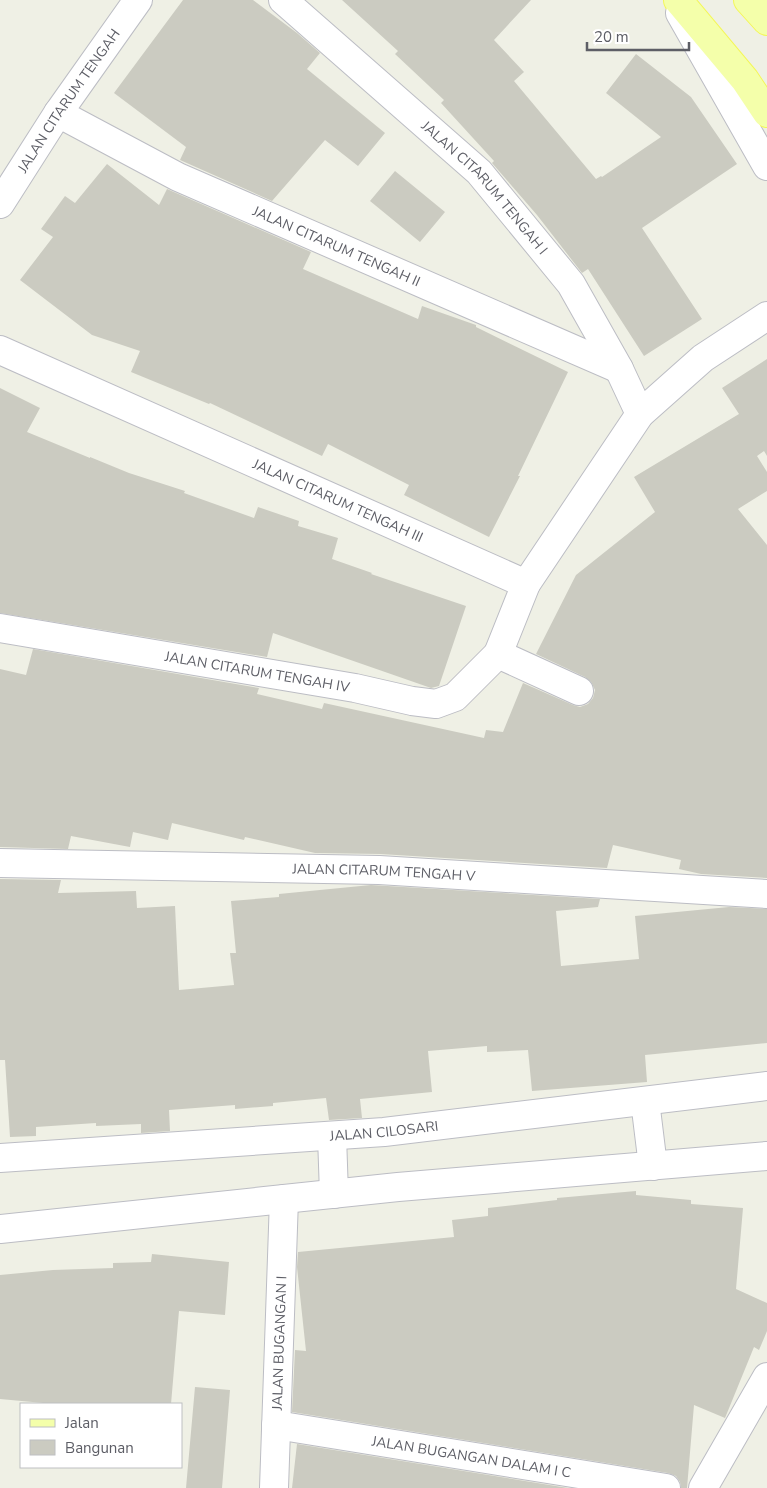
<svg xmlns="http://www.w3.org/2000/svg" width="767" height="1488" font-family="'Nunito Sans',sans-serif">
<style>
.building{fill:#cbcbc1}
.lines{fill:none;stroke-linecap:round;stroke-linejoin:round}
.minor-casing{stroke:#bcbdc4;stroke-width:30}
.tertiary-casing{stroke:#bcbdc4;stroke-width:30}
.primary-casing{stroke:#f4f757;stroke-width:30}
.minor{stroke:#fff;stroke-width:28}
.tertiary{stroke:#fff;stroke-width:28}
.primary{stroke:#f4ffaa;stroke-width:28}
.labels{text-anchor:middle;dominant-baseline:central;stroke-width:4;stroke-linejoin:round;paint-order:stroke}
.street-label{font-size:14px;fill:#5d5e66;stroke:#fff}
</style>
<rect width="100%" height="100%" fill="#eff0e5"/>
<path class="building" d="M 183,0 L 253,0 L 297,33 L 320,53 L 307,69 L 385,133 L 358,166 L 325,140 L 272,201 L 180,160 L 186,147 L 114,93 Z
M 342,0 L 531,0 L 494,40 L 524,72 L 514,81 L 596,179 L 601,176 L 602,177 L 661,137 L 606,93 L 636,54 L 691,97 L 737,164 L 642,228 L 702,319 L 644,356 L 588,269 L 582,273 L 537,215 L 492,163 L 494,161 L 441,103 L 444,100 L 395,54 L 398,51 Z
M 107,164 L 159,205 L 167,189 L 311,252 L 303,269 L 418,319 L 422,306 L 476,325 L 476,327 L 568,372 L 518,476 L 520,476 L 489,537 L 404,495 L 409,485 L 328,444 L 322,456 L 210,403 L 209,404 L 131,372 L 140,351 L 92,335 L 20,280 L 53,237 L 41,229 L 65,196 L 75,203 Z
M 395,171 L 445,212 L 420,242 L 370,201 Z
M 767,359 L 767,456 L 764,451 L 757,456 L 767,472 L 767,491 L 738,509 L 767,545 L 767,878 L 701,874 L 679,869 L 681,860 L 613,845 L 607,868 L 380,854 L 315,853 L 245,837 L 244,840 L 172,823 L 168,840 L 133,832 L 130,847 L 71,836 L 68,849 L 0,847 L 0,669 L 26,675 L 33,649 L 259,688 L 257,694 L 322,709 L 324,703 L 484,738 L 486,730 L 503,732 L 523,683 L 573,705 L 580,707 L 588,704 L 593,698 L 595,690 L 591,682 L 585,677 L 536,654 L 576,575 L 655,512 L 634,477 L 739,414 L 722,388 Z
M 0,388 L 40,408 L 27,432 L 90,458 L 90,457 L 129,473 L 185,491 L 184,493 L 254,518 L 258,507 L 299,521 L 298,526 L 338,538 L 332,559 L 372,573 L 371,574 L 466,606 L 439,686 L 431,688 L 273,633 L 267,657 L 0,613 Z
M 0,879 L 61,880 L 58,893 L 136,891 L 137,908 L 175,906 L 179,990 L 234,985 L 230,953 L 236,953 L 231,901 L 279,897 L 279,894 L 371,885 L 600,899 L 598,907 L 556,911 L 561,966 L 639,959 L 635,916 L 729,907 L 767,909 L 767,1043 L 645,1055 L 647,1082 L 532,1091 L 528,1050 L 487,1052 L 487,1046 L 428,1051 L 432,1092 L 360,1099 L 362,1118 L 329,1120 L 326,1098 L 273,1103 L 273,1106 L 235,1109 L 235,1105 L 169,1110 L 170,1131 L 141,1133 L 141,1124 L 96,1126 L 96,1123 L 36,1127 L 36,1136 L 10,1137 L 5,1060 L 0,1060 Z
M 636,1191 L 636,1195 L 691,1200 L 691,1204 L 743,1208 L 736,1289 L 767,1303 L 767,1331 L 759,1350 L 754,1347 L 725,1418 L 694,1405 L 687,1488 L 681,1488 L 680,1482 L 676,1476 L 668,1473 L 292,1412 L 295,1350 L 306,1351 L 297,1267 L 298,1252 L 454,1237 L 452,1220 L 488,1216 L 488,1208 L 557,1200 L 557,1198 Z
M 152,1254 L 229,1262 L 225,1315 L 179,1311 L 171,1404 L 54,1404 L 0,1399 L 0,1275 L 53,1270 L 113,1268 L 113,1263 L 151,1262 Z
M 195,1387 L 230,1390 L 222,1488 L 186,1488 Z
M 297,1444 L 568,1488 L 292,1488 Z"/>
<g class="lines">
<g class="minor-casing">
<g id="minor">
<path id="s1" d="M 283,0 L 479,172 L 571,284 L 619,369 L 640,414"/>
<path d="M 680,13 L 767,166"/>
<path id="s2" d="M 58,113 L 178,177 L 619,369"/>
<path id="s3" d="M 0,350 L 526,584 L 498,654 L 579,691"/>
<path d="M 526,584 L 640,414 L 703,358 L 767,316"/>
<path id="s4" d="M 0,628 L 355,688 L 412,701 L 436,704 L 455,697 L 498,654"/>
<path id="s5" d="M 0,863 L 379,870 L 767,894"/>
<path d="M 645,1101 L 653,1166"/>
<path d="M 332,1136 L 334,1194"/>
<path id="s6" d="M 0,1158 L 384,1132 L 767,1086"/>
<path d="M 0,1229 L 398,1187 L 767,1156"/>
<path id="s7" d="M 276,1425 L 666,1488"/>
<path id="s8" d="M 274,1488 L 284,1199"/>
</g>
</g>
<g class="tertiary-casing">
<g id="tertiary">
<path id="s9" d="M 0,204 L 58,113 L 138,0"/>
<path d="M 703,1488 L 767,1377"/>
</g>
</g>
<g class="primary-casing">
<path id="primary" d="M 678,0 L 745,80 L 767,113
M 748,0 L 767,21"/>
</g>
<use href="#minor" class="minor"/>
<use href="#tertiary" class="tertiary"/>
<use href="#primary" class="primary"/>
</g>
<g class="labels">
<g class="street-label">
<text stroke="none"><textPath href="#s9" startOffset="124">JALAN CITARUM TENGAH</textPath></text>
<text stroke="none"><textPath href="#s1" startOffset="276">JALAN CITARUM TENGAH I</textPath></text>
<text stroke="none"><textPath href="#s2" startOffset="309">JALAN CITARUM TENGAH II</textPath></text>
<text stroke="none"><textPath href="#s3" startOffset="370">JALAN CITARUM TENGAH III</textPath></text>
<text stroke="none"><textPath href="#s4" startOffset="261">JALAN CITARUM TENGAH IV</textPath></text>
<text stroke="none"><textPath href="#s5" startOffset="384">JALAN CITARUM TENGAH V</textPath></text>
<text stroke="none"><textPath href="#s6" startOffset="385">JALAN CILOSARI</textPath></text>
<text stroke="none"><textPath href="#s8" startOffset="145">JALAN BUGANGAN I</textPath></text>
<text stroke="none"><textPath href="#s7" startOffset="198">JALAN BUGANGAN DALAM I C</textPath></text>
</g>
</g>
<rect x="20" y="1403" width="162" height="65" fill="#ffffff" stroke="#bebfc2"/>
<rect x="30" y="1419" width="25" height="8" fill="#f4ffaa" stroke="#bebfc2"/>
<text x="65" y="1428" font-size="15" fill="#5d5e66">Jalan</text>
<rect x="30" y="1440" width="25" height="15" fill="#cbcbc1" stroke="#bebfc2"/>
<text x="65" y="1453" font-size="15" fill="#5d5e66">Bangunan</text>
<path d="M587 42v8h102v-8" fill="none" stroke="#5d5e66" stroke-width="2.5"/>
<text x="594" y="42" font-size="15" fill="#5d5e66" stroke="#ffffff" stroke-width="4" paint-order="stroke">20 m</text>
</svg>
